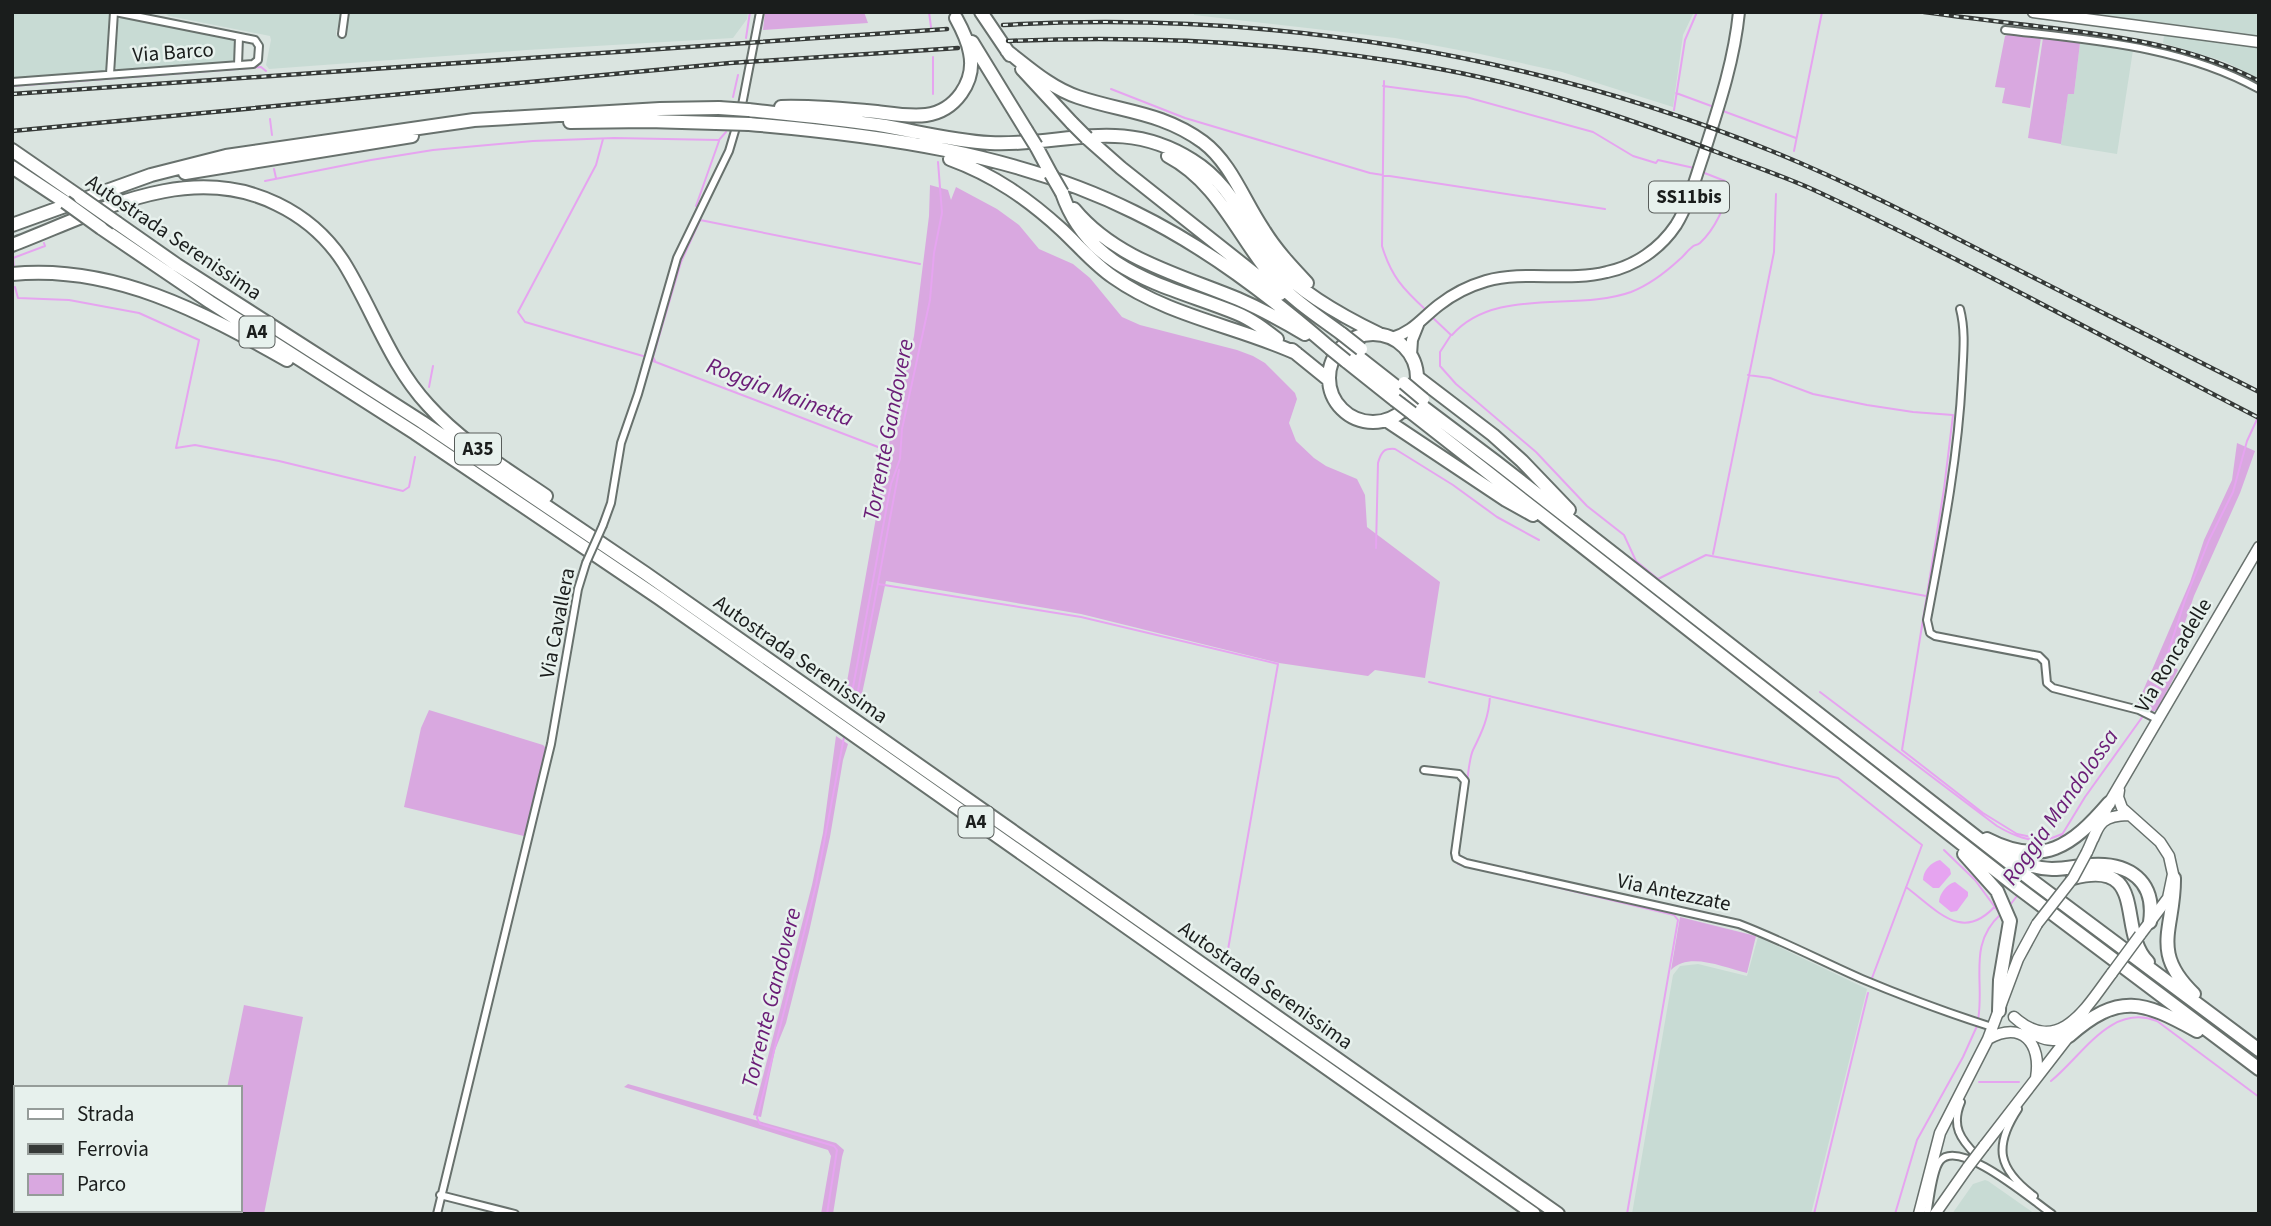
<svg xmlns="http://www.w3.org/2000/svg" width="2271" height="1226" font-family="'Source Sans 3',sans-serif">
<style>
.built{fill:#c8dbd4}
.green{fill:#d9a8e0}
.water{fill:#e6a4f0}
.lines{fill:none;stroke-linecap:round;stroke-linejoin:round}
.stream{stroke:#e6a4f0;stroke-width:2}
.street-casing{stroke:#68716d;stroke-width:10}
.secondary-casing{stroke:#68716d;stroke-width:13}
.primary-casing{stroke:#68716d;stroke-width:14}
.highway-casing{stroke:#68716d;stroke-width:16}
.street{stroke:#fff;stroke-width:6}
.secondary{stroke:#fff;stroke-width:10}
.primary{stroke:#fff;stroke-width:10}
.highway{stroke:#fff;stroke-width:12}
.rail-casing{stroke:#353937;stroke-width:4.5}
.rail{stroke:#e7f1ed;stroke-width:2;stroke-dasharray:5;stroke-linecap:butt}
.street-bridge-casing{stroke:#68716d;stroke-width:10;stroke-linecap:butt}
.secondary-bridge-casing{stroke:#68716d;stroke-width:13;stroke-linecap:butt}
.highway-bridge-casing{stroke:#68716d;stroke-width:16;stroke-linecap:butt}
.street-bridge{stroke:#fff;stroke-width:6}
.secondary-bridge{stroke:#fff;stroke-width:10}
.highway-bridge{stroke:#fff;stroke-width:12}
.labels{text-anchor:middle;dominant-baseline:central;stroke-width:5;stroke-linejoin:round;paint-order:stroke}
.shield{fill:#e7f1ed;stroke:#585d5b;stroke-width:2}
.shield-label{font-size:19px;font-weight:bold;fill:#1a1d1c}
.street-label{font-size:21px;fill:#1a1d1c;stroke:#e7f1ed}
.water-label{font-size:23px;font-style:italic;fill:#6a1c76;stroke:#e7f1ed}
</style>
<rect width="100%" height="100%" fill="#dae4e0"/>
<path class="built" d="M 12,12 L 110,12 L 106,71 L 12,80 Z
M 163,12 L 342,12 L 339,30 L 336,30 L 336,35 L 344,37 L 348,12 L 748,12 L 747,19 L 733,38 L 527,50 L 269,69 L 266,65 L 271,40 L 270,36 L 169,16 Z
M 1194,12 L 1694,12 L 1683,35 L 1673,107 L 1562,72 L 1480,54 L 1395,38 L 1194,15 Z
M 2084,12 L 2259,12 L 2259,36 Z
M 122,17 L 231,38 L 235,43 L 234,60 L 231,64 L 119,71 L 115,67 L 117,21 Z
M 2164,35 L 2259,46 L 2259,79 L 2226,62 L 2163,43 Z
M 2080,43 L 2133,50 L 2117,154 L 2061,145 L 2068,93 L 2074,94 Z
M 1758,937 L 1867,989 L 1811,1214 L 1632,1214 L 1673,975 L 1680,966 L 1698,964 L 1747,976 Z
M 1985,1180 L 1988,1181 L 2035,1214 L 1952,1214 L 1973,1184 Z"/>
<path class="green" d="M 765,12 L 864,12 L 868,23 L 763,30 Z
M 2010,34 L 2041,38 L 2030,108 L 2002,103 L 2005,88 L 1995,87 L 2005,36 Z
M 2043,38 L 2080,43 L 2074,94 L 2068,94 L 2061,144 L 2028,138 Z
M 930,185 L 948,190 L 951,200 L 956,187 L 997,209 L 1019,225 L 1039,249 L 1073,264 L 1090,278 L 1122,317 L 1140,325 L 1237,350 L 1253,356 L 1265,363 L 1295,393 L 1297,399 L 1289,423 L 1296,441 L 1314,458 L 1326,466 L 1357,479 L 1365,495 L 1367,527 L 1440,582 L 1425,678 L 1375,670 L 1368,676 L 1279,663 L 1081,614 L 886,581 L 860,703 L 845,693 L 889,444 L 914,336 L 929,216 Z
M 2237,443 L 2255,451 L 2240,493 L 2194,596 L 2171,663 L 2178,670 L 2157,710 L 2149,713 L 2136,707 L 2190,582 L 2204,540 L 2232,480 Z
M 429,710 L 543,745 L 546,748 L 528,837 L 404,807 L 421,728 Z
M 836,736 L 848,744 L 843,760 L 830,837 L 809,932 L 786,1023 L 775,1050 L 761,1117 L 753,1115 L 812,885 L 823,833 Z
M 1680,917 L 1756,936 L 1747,973 C 1725,968 1689,951 1671,970 Z
M 244,1005 L 303,1017 L 264,1214 L 201,1214 L 202,1210 L 240,1210 L 240,1088 L 227,1088 Z
M 628,1084 L 836,1143 L 844,1150 L 842,1157 L 833,1214 L 821,1214 L 831,1156 L 828,1150 L 624,1087 Z"/>
<path class="water" d="M 1940,860 L 1950,869 L 1951,874 L 1939,888 L 1933,888 L 1923,880 C 1923,871 1931,862 1940,860 Z
M 1955,882 L 1968,892 L 1968,896 L 1957,911 L 1951,912 L 1939,902 C 1939,894 1947,884 1955,882 Z"/>
<g class="lines">
<path class="stream" d="M 929,12 L 931,27
M 746,38 L 750,12
M 933,57 L 933,94
M 1384,81 L 1382,246 C 1391,276 1403,289 1426,310
M 12,86 L 261,67 L 266,71
M 1383,86 L 1466,97 L 1593,132 L 1633,156 L 1656,163 L 1658,160 L 1694,168
M 1111,89 L 1185,118 L 1370,173 L 1605,209
M 1676,93 L 1714,107
M 733,97 L 738,75
M 1674,110 L 1685,40 L 1697,12
M 1723,111 L 1796,138
M 270,119 L 272,135
M 603,139 L 596,165 L 518,312 L 525,322 L 643,356
M 1794,151 L 1822,12
M 274,169 L 276,178
M 265,181 L 371,160 L 433,150 L 533,141 L 614,138 L 719,140 L 726,132
M 696,206 L 719,141
M 14,268 L 13,258 L 45,246 L 44,243
M 15,287 L 18,298 L 69,300 L 139,313 L 199,340 L 176,448 L 195,445 L 279,461 L 403,491 L 409,487 L 415,457
M 1432,317 L 1451,335 L 1440,352 L 1440,366 L 1456,384 L 1536,452 L 1587,506 L 1624,535 L 1636,561 L 1658,579 L 1706,555 L 1926,596
M 1452,335 C 1495,286 1576,312 1631,292 C 1649,285 1666,272 1680,259 C 1684,256 1687,251 1691,248 C 1696,243 1695,247 1700,243 C 1714,230 1727,205 1728,186 L 1725,181 L 1702,172
M 653,361 L 878,447 L 885,450 L 892,459
M 655,361 L 653,357 L 681,262 L 700,220 L 920,264
M 1748,375 L 1770,378 L 1813,394 L 1867,405 L 1913,412 L 1953,415 L 1944,489 L 1902,750 L 1983,813 L 2017,834 L 2037,838 L 2052,838 L 2062,834
M 429,387 L 433,366
M 1376,548 L 1378,463 C 1381,452 1384,448 1395,449 L 1453,485 L 1497,517 L 1539,540
M 1713,554 L 1774,252 L 1776,194
M 878,584 L 1081,617 L 1278,664 L 1226,961
M 1429,682 L 1838,778 L 1922,845 L 1872,978
M 1820,692 L 1997,826 C 2014,836 2031,843 2050,839
M 857,696 L 899,470
M 850,703 L 891,484 L 900,459 L 902,429 L 930,300 L 934,253 L 942,213 L 938,162
M 2146,710 L 2157,687 L 2185,600 L 2209,540 L 2233,492 L 2247,441 L 2259,415
M 1465,801 C 1467,788 1468,761 1473,750 C 1482,732 1489,717 1490,696
M 2060,838 L 2085,797 L 2143,716
M 1944,850 L 1975,880 L 2000,914
M 1458,864 L 1674,915 L 1678,920 L 1627,1214
M 1906,887 C 1938,911 1963,944 1997,904
M 2010,905 L 2017,896
M 1978,1020 C 1985,982 1967,944 2001,914
M 2051,1081 C 2083,1055 2111,1003 2157,1021 L 2259,1097
M 1979,1082 L 2019,1082
M 827,1214 L 837,1150 L 834,1146 L 760,1124 L 757,1118 L 816,885 L 844,737
M 1814,1214 L 1868,993
M 1895,1214 L 1917,1140 L 1963,1057 L 1977,1026"/>
<g class="street-casing">
<path id="street" d="M 2005,30 C 2091,40 2182,46 2259,89
M 342,34 L 345,12
M 238,65 L 239,37
M 110,74 L 114,12
M 12,82 L 253,64 L 258,60 L 259,46 L 255,40 L 115,12
M 741,110 L 760,12
M 1960,309 C 1966,332 1963,355 1962,379 C 1958,460 1942,540 1927,620 L 1930,633 L 1935,636 L 2039,656 L 2045,662 L 2047,683 L 2053,688 L 2139,710 L 2157,719
M 603,525 L 611,503 L 621,443 L 638,394 L 677,258 L 729,151 L 737,124
M 1424,770 L 1459,774 L 1465,781 L 1455,853 L 1456,858 L 1466,863 L 1739,924 C 1781,940 1821,961 1862,979 C 1905,997 1948,1013 1992,1027
M 1961,1102 C 1951,1126 1960,1139 1977,1156
M 2018,1109 C 1993,1147 1998,1169 2034,1196
M 440,1195 L 515,1214
M 437,1214 L 551,744 L 578,589 L 586,563
M 1927,1214 C 1930,1201 1932,1171 1940,1161 C 1959,1137 2033,1201 2052,1214"/>
</g>
<g class="secondary-casing">
<path id="secondary" d="M 2033,12 L 2259,42
M 2119,790 L 2118,797 L 2122,808 L 2160,842 L 2169,856 L 2173,874 L 2168,898 L 2140,935
M 2093,839 L 2109,803 L 2259,547
M 2087,852 C 2099,827 2097,816 2128,815
M 2014,1017 C 2059,1058 2088,1005 2112,973
M 2030,1032 C 2043,1040 2054,1043 2068,1036
M 1988,1039 C 2022,1020 2042,1043 2036,1078
M 1984,1146 L 2069,1036 L 2086,1008
M 1919,1214 L 1940,1133 L 1988,1039 L 2018,959 L 2037,924
M 1935,1214 L 1968,1167"/>
</g>
<g class="primary-casing">
<path id="primary" d="M 1392,338 C 1413,332 1422,318 1439,305 C 1453,294 1469,286 1486,281 C 1526,270 1568,282 1607,272 C 1635,266 1660,249 1676,225 C 1689,204 1695,179 1703,156 C 1718,109 1734,62 1739,12
M 1411,355 L 1412,340 L 1418,325"/>
</g>
<g class="highway-casing">
<path id="highway" d="M 981,12 L 1010,55
M 972,42 L 1026,130
M 1007,51 C 1029,68 1051,88 1078,97 C 1122,112 1162,112 1203,142 C 1231,163 1244,201 1263,229 C 1275,249 1291,266 1307,283
M 1022,69 L 1072,123
M 781,107 C 813,106 845,109 877,112 C 893,114 910,117 926,115 C 955,111 976,82 970,53 C 968,41 962,29 956,18
M 748,110 C 793,115 839,119 885,126 C 919,132 954,141 990,143 C 1063,147 1121,115 1192,160 C 1236,187 1245,230 1277,266 C 1302,294 1346,318 1379,334
M 570,122 L 648,121 L 716,123
M 749,124 C 879,135 1016,153 1134,212 C 1206,247 1270,296 1330,348
M 1087,138 L 1121,168 L 1280,294
M 1036,146 L 1051,174
M 12,150 L 80,197
M 1168,156 C 1219,183 1238,237 1274,279 C 1293,300 1319,317 1342,334
M 950,159 C 994,175 1028,199 1062,230 C 1079,246 1094,264 1113,277 C 1168,316 1236,326 1296,353
M 12,167 L 65,202
M 185,173 L 412,136
M 1062,193 C 1090,274 1167,285 1236,313 C 1251,319 1264,329 1277,339
M 1074,209 C 1115,259 1180,275 1238,299 C 1261,309 1283,321 1305,334
M 117,223 L 177,265 L 422,422 L 645,573 L 1558,1214
M 12,225 L 151,175 L 226,156 L 474,120 L 660,109 L 719,108
M 101,228 L 210,302 L 415,433 L 659,598 L 1534,1214
M 12,245 C 96,213 188,160 277,204 C 304,217 328,238 344,263 C 373,310 390,364 428,405 C 461,442 505,468 546,496
M 12,274 C 113,264 202,312 287,360
M1329 378a44 44 0 1 1 88 0a44 44 0 1 1-88 0Z
M 1292,350 L 1329,380
M 1352,352 L 1403,392
M 1346,361 L 1395,400
M 1417,377 L 1493,435 L 1522,461 L 1569,510
M 1419,404 L 1496,462 L 2034,882 L 2259,1050
M 1412,413 L 2017,887 L 2259,1069
M 1386,420 L 1506,500 L 1533,515
M 1987,839 C 2043,868 2072,846 2109,803
M 1964,854 L 1997,891 L 2010,921 L 2000,980 L 1999,1011
M 2011,856 C 2024,864 2037,869 2052,869 C 2065,869 2078,866 2090,865 C 2129,862 2156,881 2150,922
M 2073,878 C 2150,858 2116,931 2148,962
M 2174,878 C 2175,928 2149,951 2194,994
M 2069,1036 C 2119,992 2143,1001 2197,1031"/>
</g>
<use href="#street" class="street"/>
<use href="#secondary" class="secondary"/>
<use href="#primary" class="primary"/>
<use href="#highway" class="highway"/>
<g class="rail-casing">
<path id="rail" d="M 1924,12 C 1967,18 2010,23 2052,28 C 2124,37 2194,47 2259,81
M 1003,25 C 1263,10 1532,53 1774,152 C 1850,183 1923,221 1997,259 C 2084,303 2171,347 2259,392
M 1008,41 C 1152,35 1298,43 1440,69 C 1538,87 1634,120 1727,156 C 1756,167 1785,177 1814,190 C 1965,260 2111,342 2259,418
M 12,94 L 947,29
M 12,131 L 730,63 L 958,48"/>
</g>
<use href="#rail" class="rail"/>
<g class="street-bridge-casing">
<path id="street-bridge" d="M 586,563 L 603,525"/>
</g>
<g class="secondary-bridge-casing">
<path id="secondary-bridge" d="M 2037,924 L 2073,878 L 2087,852
M 2112,973 L 2140,935
M 1968,1167 L 1984,1146"/>
</g>
<g class="highway-bridge-casing">
<path id="highway-bridge" d="M 719,108 L 748,110
M 716,123 L 749,124
M 1072,123 L 1087,138
M 1026,130 L 1036,146
M 1051,174 L 1062,193
M 80,197 L 117,223
M 65,202 L 101,228
M 1342,334 L 1361,349
M 1330,348 L 1346,361
M 1404,383 L 1423,399
M 1395,400 L 1412,413"/>
</g>
<use href="#street-bridge" class="street-bridge"/>
<use href="#secondary-bridge" class="secondary-bridge"/>
<use href="#highway-bridge" class="highway-bridge"/>
</g>
<g class="labels">
<g class="shield">
<rect x="1649" y="181.5" width="80" height="31" rx="5"/>
<rect x="239.5" y="316.5" width="35" height="31" rx="5"/>
<rect x="455" y="433.5" width="46" height="31" rx="5"/>
<rect x="958.5" y="806.5" width="35" height="31" rx="5"/>
</g>
<g class="shield-label">
<text x="1689" y="197">SS11bis</text>
<text x="257" y="332">A4</text>
<text x="478" y="449">A35</text>
<text x="976" y="822">A4</text>
</g>
<g class="street-label">
<text transform="translate(173 52) rotate(-4)">Via Barco</text>
<text transform="translate(174 237) rotate(34)">Autostrada Serenissima</text>
<text transform="translate(557 623) rotate(-79)">Via Cavallera</text>
<text transform="translate(2173 655) rotate(-59)">Via Roncadelle</text>
<text transform="translate(801 659) rotate(35)">Autostrada Serenissima</text>
<text transform="translate(1674 892) rotate(12)">Via Antezzate</text>
<text transform="translate(1266 985) rotate(35)">Autostrada Serenissima</text>
</g>
<g class="water-label">
<text transform="translate(780 392) rotate(21)">Roggia Mainetta</text>
<text transform="translate(888 430) rotate(-79)">Torrente Gandovere</text>
<text transform="translate(2060 807) rotate(-55)">Roggia Mandolossa</text>
<text transform="translate(771 998) rotate(-76)">Torrente Gandovere</text>
</g>
</g>
<rect width="2271" height="1226" fill="none" stroke="#1a1d1c" stroke-width="28"/>
<rect x="14" y="1086" width="228" height="126" fill="#e7f1ed" stroke="#959c99" stroke-width="2"/>
<rect x="28" y="1109" width="35" height="10" fill="#ffffff" stroke="#959c99" stroke-width="2"/>
<text x="77" y="1121" font-size="21" fill="#1a1d1c">Strada</text>
<rect x="28" y="1144" width="35" height="10" fill="#353937" stroke="#959c99" stroke-width="2"/>
<text x="77" y="1156" font-size="21" fill="#1a1d1c">Ferrovia</text>
<rect x="28" y="1174" width="35" height="21" fill="#d9a8e0" stroke="#959c99" stroke-width="2"/>
<text x="77" y="1191" font-size="21" fill="#1a1d1c">Parco</text>
</svg>
